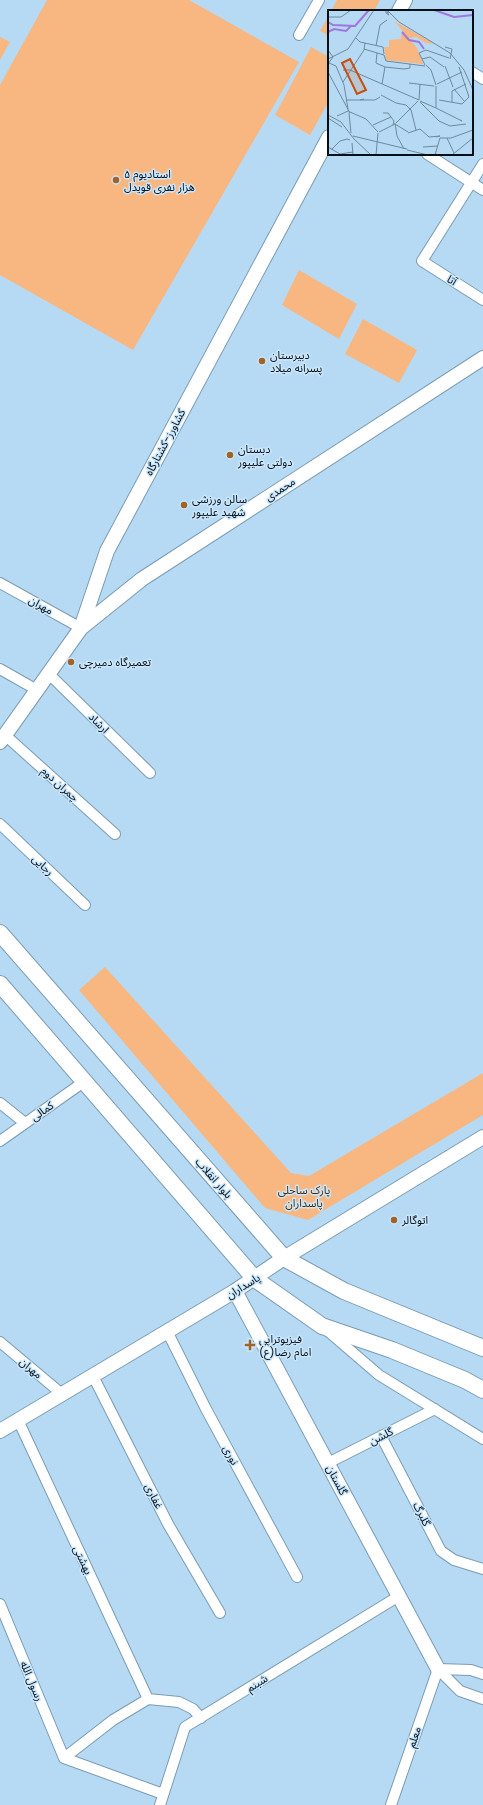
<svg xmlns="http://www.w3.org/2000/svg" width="483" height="1805" font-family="Poppins,'Noto Sans Arabic',sans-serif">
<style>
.green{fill:#f8b681}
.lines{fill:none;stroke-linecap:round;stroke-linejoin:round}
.street-casing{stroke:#7a9bb3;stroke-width:12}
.secondary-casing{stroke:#7a9bb3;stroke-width:16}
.primary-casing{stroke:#7a9bb3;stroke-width:18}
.street{stroke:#fff;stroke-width:10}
.secondary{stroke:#fff;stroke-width:14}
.primary{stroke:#fff;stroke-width:16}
.poi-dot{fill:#a1632a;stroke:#cae6fb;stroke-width:1.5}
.labels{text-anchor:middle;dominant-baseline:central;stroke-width:3;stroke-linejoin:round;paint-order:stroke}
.poi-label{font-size:11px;fill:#040f18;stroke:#cae6fb;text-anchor:start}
.street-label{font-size:11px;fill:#040f18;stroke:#cae6fb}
.park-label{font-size:11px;fill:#4d2700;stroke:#cae6fb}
.inset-river{fill:none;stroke:#a076e2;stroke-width:2}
.inset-road{fill:none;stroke:#6f899c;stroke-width:1}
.view{fill:#c64e0e;fill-opacity:0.15;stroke:#c64e0e;stroke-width:2}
.inset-edge{fill:none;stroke:#040f18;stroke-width:2}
</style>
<rect width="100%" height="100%" fill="#b7daf4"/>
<path class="green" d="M 47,0 L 189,0 L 299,62 L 133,350 L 0,275 L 0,85 Z
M 337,0 L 380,0 L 374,11 L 331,11 Z
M 329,15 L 329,36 L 320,31 Z
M 0,37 L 10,42 L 0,60 Z
M 311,47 L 329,57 L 329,101 L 310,135 L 275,115 Z
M 299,270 L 357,304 L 339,339 L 282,305 Z
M 363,319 L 417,350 L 399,383 L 345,354 Z
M 105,967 L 291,1173 L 309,1176 L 483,1073 L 483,1115 L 308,1220 L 265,1208 L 79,990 Z"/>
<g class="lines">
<g class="street-casing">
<path id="street" d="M 299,35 L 319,0
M 472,72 L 483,79
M 427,154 L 483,190
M 483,164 L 422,261 L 483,300
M 0,583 L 81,628
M 0,669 L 37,690
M 49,674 L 150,773
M 5,735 L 115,834
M 0,824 L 85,905
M 0,1103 L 25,1123
M 0,1141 L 85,1081
M 167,1331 L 206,1409 L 297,1577
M 329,1332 L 379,1375 L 483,1439
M 0,1342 L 62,1394
M 93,1376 L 168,1524 L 220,1613
M 18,1420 L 148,1699
M 381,1436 L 441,1551 L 454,1560 L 483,1569
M 328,1463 L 435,1409
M 0,1604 L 64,1758
M 438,1669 L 460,1691 L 483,1699
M 438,1669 L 471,1670 L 483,1674
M 64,1758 L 113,1720 L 148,1699 L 179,1702 L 193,1709 L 201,1718
M 64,1758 L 163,1794
M 160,1805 L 185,1727 L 399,1596
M 391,1805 L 438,1669"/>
</g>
<g class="secondary-casing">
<path id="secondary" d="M 399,11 L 405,0
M 81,628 L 142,579 L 483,358
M 0,742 L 81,628 L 107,551 L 329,137
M 235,1291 L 438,1669
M 0,1431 L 235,1291 L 284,1258 L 483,1137"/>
</g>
<g class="primary-casing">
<path id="primary" d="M 0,933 L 284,1258 L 344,1291 L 483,1348
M 0,984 L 255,1279 L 322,1326 L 392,1350 L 465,1380 L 483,1390"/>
</g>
<use href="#street" class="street"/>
<use href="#secondary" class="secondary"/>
<use href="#primary" class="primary"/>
</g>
<g class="poi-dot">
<circle cx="116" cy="180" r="4"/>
<circle cx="262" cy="361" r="4"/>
<circle cx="230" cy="455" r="4"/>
<circle cx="184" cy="505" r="4"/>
<circle cx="71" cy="662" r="4"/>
<circle cx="394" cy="1220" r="4"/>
<path d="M248 1339h4v4h4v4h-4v4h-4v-4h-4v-4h4z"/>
</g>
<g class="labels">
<g class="poi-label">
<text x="124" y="174">استادیوم ۵<tspan x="124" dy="13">هزار نفری قویدل</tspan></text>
<text x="270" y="355">دبیرستان<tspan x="270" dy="13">پسرانه میلاد</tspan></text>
<text x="238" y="449">دبستان<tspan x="238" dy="13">دولتی علیپور</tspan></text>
<text x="192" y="499">سالن ورزشی<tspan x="192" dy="13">شهید علیپور</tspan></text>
<text x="79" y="662">تعمیرگاه دمیرچی</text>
<text x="402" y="1220">اتوگالر</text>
<text x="259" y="1339">فیزیوتراپی<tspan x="259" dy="13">امام رضا(ع)</tspan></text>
</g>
<g class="street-label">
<text transform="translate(452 280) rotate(33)">آتا</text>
<text transform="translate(165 442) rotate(-62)">کشاورز-کشتارگاه</text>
<text transform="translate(280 489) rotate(-33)">محمدی</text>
<text transform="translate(41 605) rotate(29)">مهران</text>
<text transform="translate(99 723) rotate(45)">ارشاد</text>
<text transform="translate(60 784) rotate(42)">چمران دوم</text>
<text transform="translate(43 865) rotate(43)">رجایی</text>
<text transform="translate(42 1111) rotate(-35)">کمالی</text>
<text transform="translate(214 1178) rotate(49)">بلوار انقلاب</text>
<text transform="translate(243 1286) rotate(-32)">پاسداران</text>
<text transform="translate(31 1368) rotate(40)">مهران</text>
<text transform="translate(381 1436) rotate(-27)">گلشن</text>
<text transform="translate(231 1455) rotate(61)">نوری</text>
<text transform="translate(337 1480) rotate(62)">گلستان</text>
<text transform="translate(154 1496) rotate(63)">غفاری</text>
<text transform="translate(422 1514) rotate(63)">گلبرگ</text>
<text transform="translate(83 1560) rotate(65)">بهشتی</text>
<text transform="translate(32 1681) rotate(67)">رسول الله</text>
<text transform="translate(257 1683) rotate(-32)">شبنم</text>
<text transform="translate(414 1737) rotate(-71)">معلم</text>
</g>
<g class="park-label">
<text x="304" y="1190">پارک ساحلی<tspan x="304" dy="13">پاسداران</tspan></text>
</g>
</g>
<g transform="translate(328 10)">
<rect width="145" height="145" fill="#b7daf4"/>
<path d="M 66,11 L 107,34 L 98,33 L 88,27 L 81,28 L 89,38 L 95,54 L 58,50 L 56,37 L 61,37 L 61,30 L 73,29 L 74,20 Z" fill="#f8b681"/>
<path class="inset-river" d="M 106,0 L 126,7 L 145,5M 0,12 L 5,15 L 27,16 L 41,0M 0,22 L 6,19 L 18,21 L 23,16M 74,22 L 81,30 L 91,32 L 96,39"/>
<path class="inset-road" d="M 58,0 L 58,3 L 61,5 L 59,2 L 61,2M 59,0 L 71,12 L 122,43 L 136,60 L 145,80M 0,7 L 13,7 L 23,0M 28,28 L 32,32 L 55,37 L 56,44M 48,36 L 52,15 L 59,10M 117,37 L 124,39 L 122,49M 36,39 L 56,45M 0,40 L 5,47 L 0,54M 49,43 L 48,53 L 57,57 L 76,59 L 82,58 L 82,54M 56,45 L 58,51 L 97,56M 0,49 L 20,39 L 46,0M 94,49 L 102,47 L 116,57M 1,53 L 8,56 L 16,75 L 20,99M 97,55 L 91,43 L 98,40 L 121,48M 98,55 L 103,60 L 108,75M 117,56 L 125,77M 15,60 L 22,60 L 91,90M 0,62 L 22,103 L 20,100M 15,72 L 36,40 L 37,33M 81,73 L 106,76M 54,74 L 57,57M 109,74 L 134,62M 126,79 L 137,92M 53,85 L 68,93 L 78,95 L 83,100 L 88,120M 145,86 L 145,99M 36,89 L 32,90 L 47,90 L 52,87M 19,90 L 32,90M 91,90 L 92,74M 111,90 L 134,94 L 141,87 L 131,57M 92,91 L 108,98 L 108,76M 92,92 L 111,111 L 122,116 L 138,114M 124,92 L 124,81 L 138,74M 108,98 L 134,111 L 132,110M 22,102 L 38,109 L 50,122M 21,103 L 23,123M 55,103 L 60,103 L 66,111 L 65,115M 0,105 L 13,112 L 26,129 L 43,145M 9,106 L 20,101M 0,108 L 14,117M 67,113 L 69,126 L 76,139M 68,113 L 90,91M 45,115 L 63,107M 51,122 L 67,114 L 80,122M 80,123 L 92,119 L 101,127 L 112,126 L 108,127M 25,126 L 79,139M 119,128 L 126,143M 24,133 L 25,145M 0,137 L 12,144M 95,137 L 110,136M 3,140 L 12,131 L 19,129 L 22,130M 79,140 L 100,145M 12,144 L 25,142M 48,145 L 50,123M 107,145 L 112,128 L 123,128 L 145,120M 124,145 L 145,128"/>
<path class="view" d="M 22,49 L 38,80 L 29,84 L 14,53 Z"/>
<rect width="145" height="145" class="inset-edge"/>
</g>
</svg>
